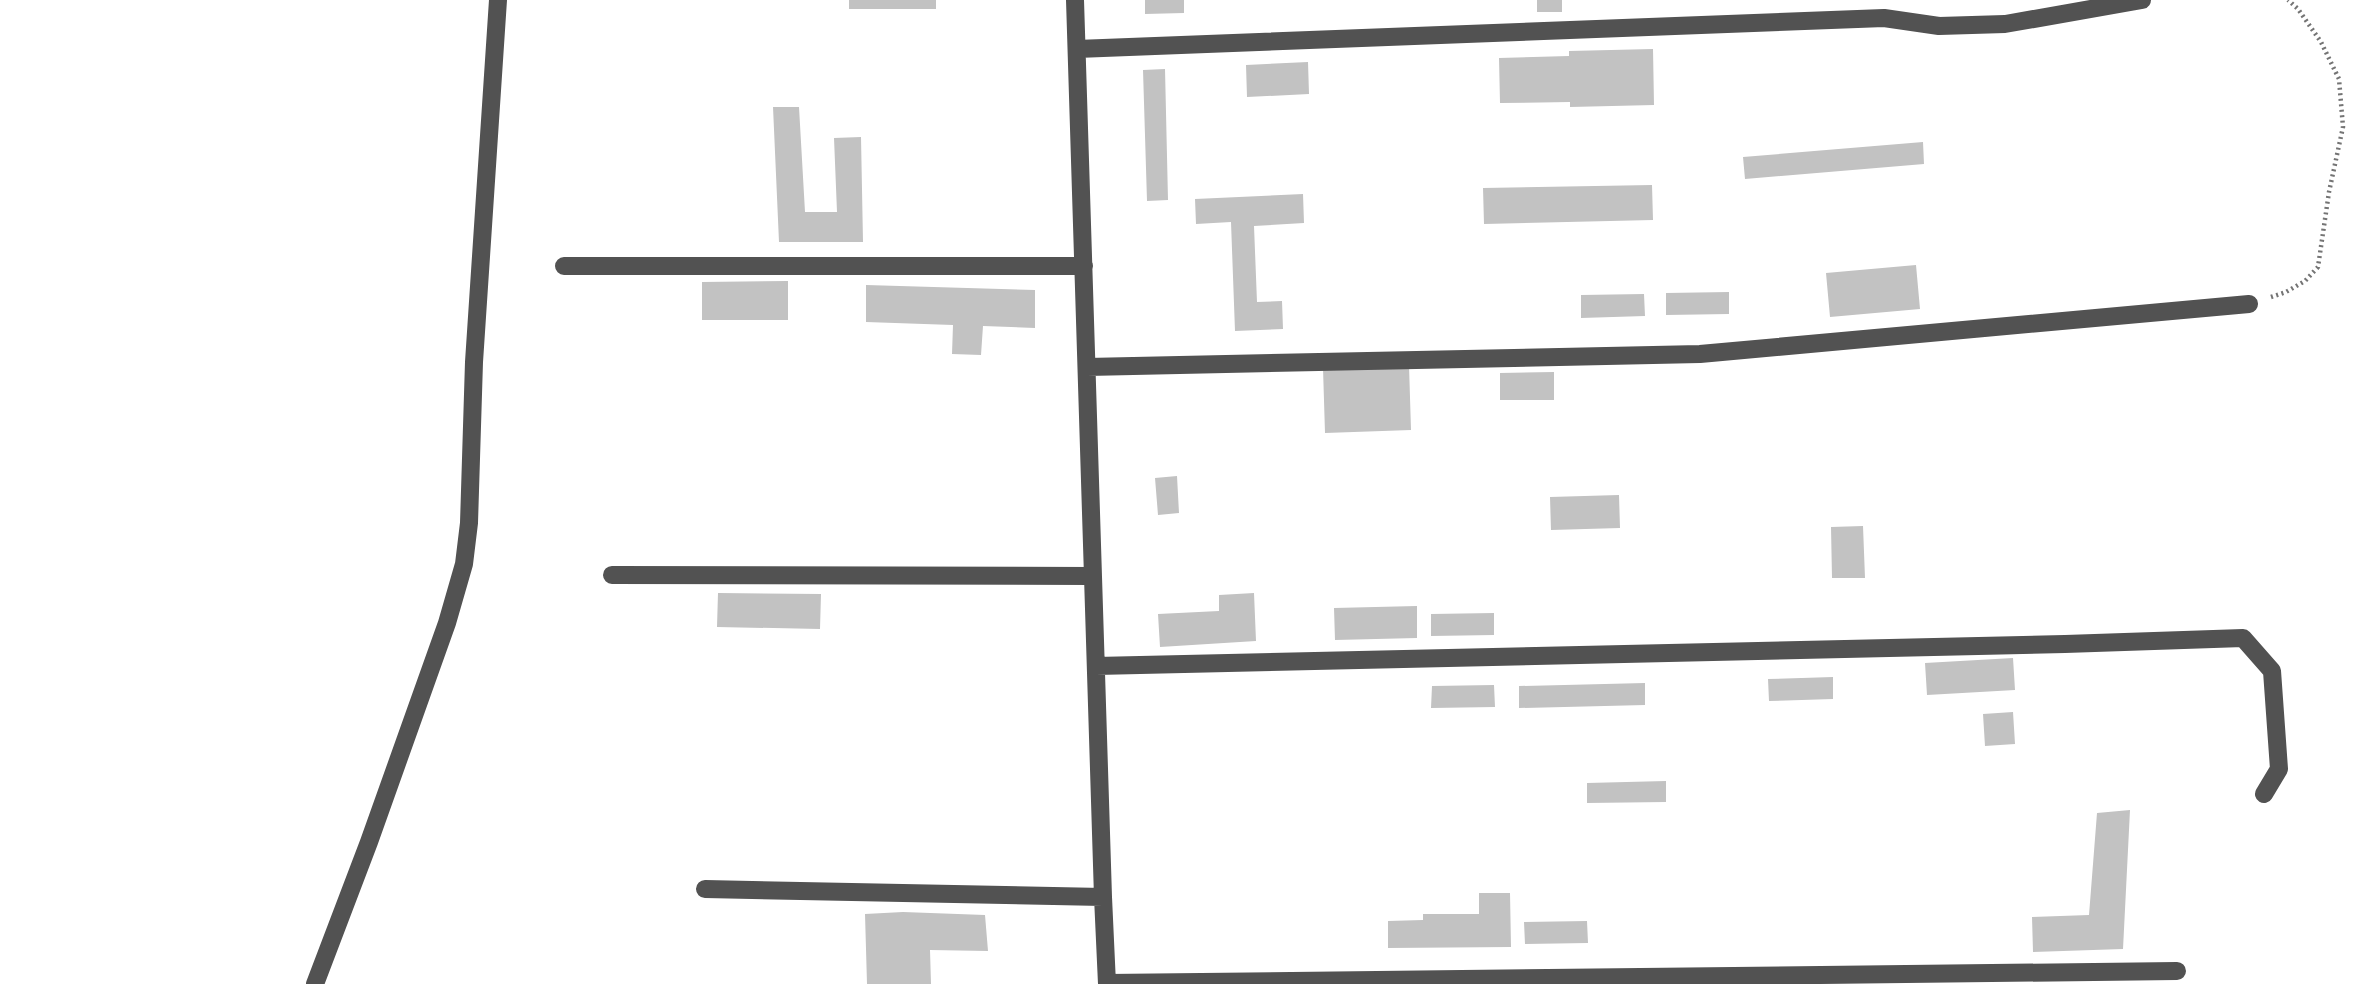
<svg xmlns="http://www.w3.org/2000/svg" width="2361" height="984" font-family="Ubuntu,sans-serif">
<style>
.building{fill:#c2c2c2}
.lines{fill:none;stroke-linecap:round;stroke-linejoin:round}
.path{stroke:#747474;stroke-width:4.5;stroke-dasharray:2 3.5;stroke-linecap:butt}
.minor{stroke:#525252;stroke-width:18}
</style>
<rect width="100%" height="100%" fill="#fff"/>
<path class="building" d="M 849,0 L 936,0 L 936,9 L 849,9 Z
M 1145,0 L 1184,0 L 1184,13 L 1145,14 Z
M 1537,0 L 1562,0 L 1562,12 L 1537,12 Z
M 1653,49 L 1654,105 L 1570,107 L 1570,102 L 1500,103 L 1499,58 L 1569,56 L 1569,51 Z
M 1308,62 L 1309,94 L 1247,97 L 1246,65 Z
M 1165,69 L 1168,200 L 1147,201 L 1143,70 Z
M 773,107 L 799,107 L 805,212 L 837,212 L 834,138 L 861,137 L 863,242 L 779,242 Z
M 1923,142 L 1924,164 L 1745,179 L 1743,157 Z
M 1652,185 L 1653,220 L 1484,224 L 1483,188 Z
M 1303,194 L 1304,223 L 1254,226 L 1257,302 L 1282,301 L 1283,329 L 1235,331 L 1231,222 L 1196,224 L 1195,199 Z
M 1916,265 L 1920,309 L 1830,317 L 1826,273 Z
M 788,281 L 788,320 L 702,320 L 702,282 Z
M 866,285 L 1035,290 L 1035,328 L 983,326 L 981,355 L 952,354 L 953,325 L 866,322 Z
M 1729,292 L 1729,314 L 1666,315 L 1666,293 Z
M 1644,294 L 1645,316 L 1581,318 L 1581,295 Z
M 1409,365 L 1411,430 L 1325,433 L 1323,368 Z
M 1554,372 L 1554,400 L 1500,400 L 1500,373 Z
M 1177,476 L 1179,513 L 1158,515 L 1155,478 Z
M 1619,495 L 1620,528 L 1551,530 L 1550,497 Z
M 1863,526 L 1865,578 L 1832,578 L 1831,527 Z
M 718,593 L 821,594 L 820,629 L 717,627 Z
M 1254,593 L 1256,641 L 1160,647 L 1158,614 L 1219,611 L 1219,595 Z
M 1417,606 L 1417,638 L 1335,640 L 1334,608 Z
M 1494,613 L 1494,635 L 1431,636 L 1431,614 Z
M 2013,658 L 2015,690 L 1927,695 L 1925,663 Z
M 1833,677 L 1833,699 L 1769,701 L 1768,679 Z
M 1645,683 L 1645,705 L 1519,708 L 1519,686 Z
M 1494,685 L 1495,707 L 1431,708 L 1432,686 Z
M 2013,712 L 2015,744 L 1985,746 L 1983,714 Z
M 1666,781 L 1666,802 L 1587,803 L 1587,783 Z
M 2130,810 L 2123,949 L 2033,952 L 2032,917 L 2089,915 L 2097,813 Z
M 1479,893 L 1510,893 L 1511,947 L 1388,948 L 1388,921 L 1423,920 L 1423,914 L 1479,914 Z
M 903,912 L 985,915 L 988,951 L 930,950 L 931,984 L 867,984 L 865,914 Z
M 1587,921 L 1588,943 L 1525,944 L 1524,922 Z"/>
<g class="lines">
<path class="path" d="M 2271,297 L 2286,292 L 2305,281 L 2318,267 L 2329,192 L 2343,127 L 2339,79 L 2321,42 L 2298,9 L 2288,0"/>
<path class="minor" d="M 1075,0 L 1103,897 L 1107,984
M 1077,49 L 1884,18 L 1939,26 L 2005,24 L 2142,0
M 564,266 L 1084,266
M 1087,367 L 1700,354 L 2249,304
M 612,575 L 1093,576
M 1096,666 L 2065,644 L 2243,638 L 2272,671 L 2279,769 L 2264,794
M 705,889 L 1103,897
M 1107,983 L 2177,971
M 315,984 L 369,842 L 447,623 L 464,564 L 469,523 L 474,362 L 498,0"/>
</g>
</svg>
